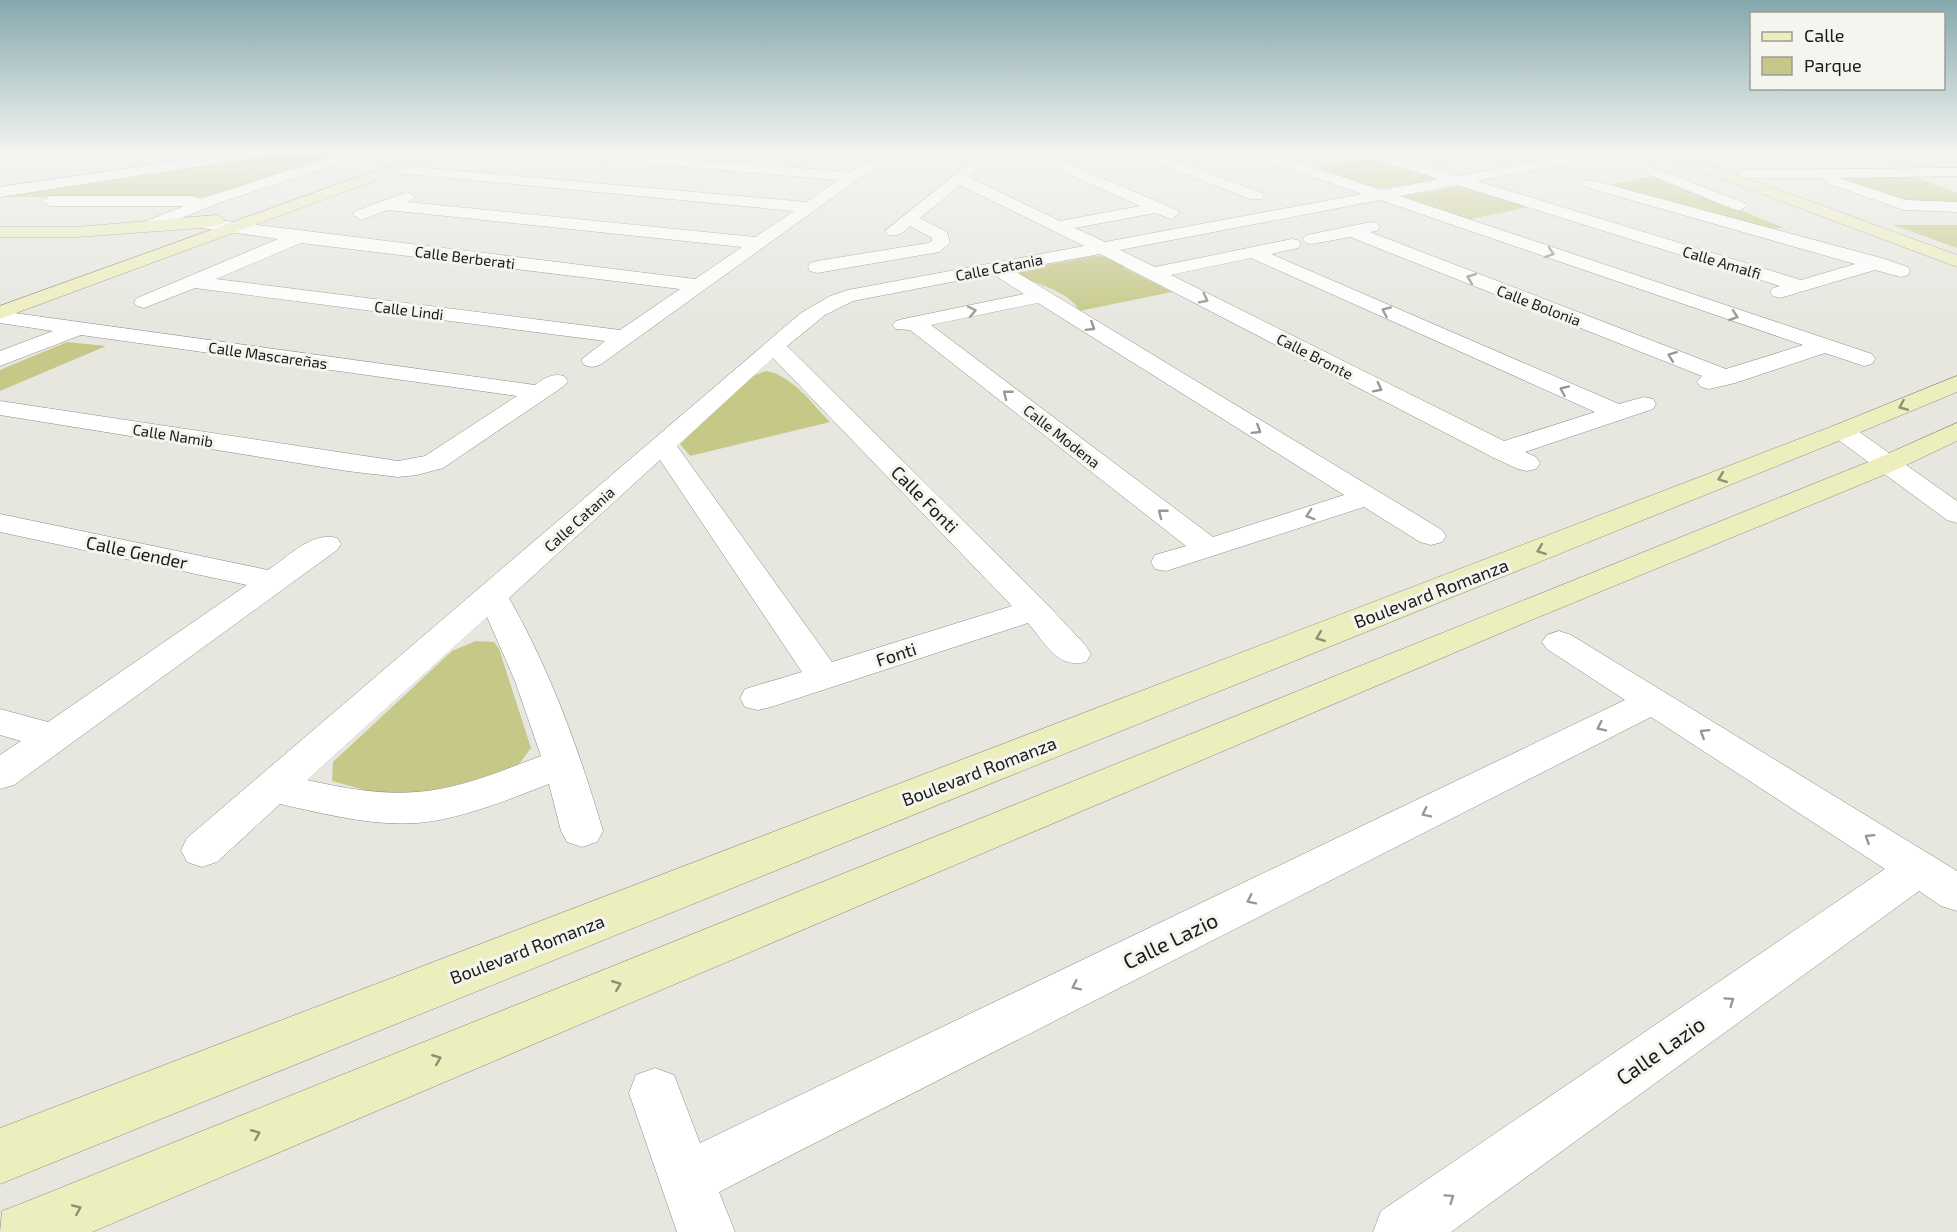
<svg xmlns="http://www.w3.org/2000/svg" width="1957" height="1232" font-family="'Exo 2',sans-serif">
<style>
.green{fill:#c5c887}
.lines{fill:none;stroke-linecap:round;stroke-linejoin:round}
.street-casing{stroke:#8b8c86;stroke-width:1}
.secondary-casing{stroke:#8b8c86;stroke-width:1}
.street{fill:#fff;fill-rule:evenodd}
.secondary{fill:#edeebe;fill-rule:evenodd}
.oneway{stroke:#989897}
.oneway2{stroke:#8e8f73}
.labels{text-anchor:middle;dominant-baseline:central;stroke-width:6;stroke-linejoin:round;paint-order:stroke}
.far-street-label{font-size:15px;fill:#1a1a18;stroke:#f4f5ee}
.street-label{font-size:18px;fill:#1a1a18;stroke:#f4f5ee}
.near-street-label{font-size:21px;fill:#1a1a18;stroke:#f4f5ee}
</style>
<rect width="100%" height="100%" fill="#e7e7e0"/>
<path class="green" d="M 282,152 L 355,152 L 219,197 L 2,197 L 7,193 Z
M 1378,158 L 1383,162 L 1439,177 L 1438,180 L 1376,189 L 1314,168 Z
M 1842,176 L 1912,176 L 1957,193 L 1957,204 L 1907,202 L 1837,179 Z
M 1647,177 L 1664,179 L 1784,228 L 1765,229 L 1615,188 L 1612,184 Z
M 1460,186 L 1474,188 L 1530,207 L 1466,220 L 1432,207 L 1406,200 L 1406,196 Z
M 1893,225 L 1957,225 L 1957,248 Z
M 1095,256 L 1106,257 L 1122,263 L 1124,268 L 1172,292 L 1079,311 C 1072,292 1035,284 1018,275 L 1019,270 Z
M 67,342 L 106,346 L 0,391 L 0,370 Z
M 766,371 C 792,375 812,404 830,422 L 690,456 L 680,444 L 752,376 Z
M 476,641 L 494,642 L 499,649 L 531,748 L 516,768 L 412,803 L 332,781 L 333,762 L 452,651 Z"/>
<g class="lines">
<g class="street-casing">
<path id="street" d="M 241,152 L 273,152 L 266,156 L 0,197 L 0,187 Z
M 346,152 L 366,152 L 364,155 L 216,204 L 150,231 L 144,230 L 141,226 L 144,222 L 184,206 L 50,206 L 42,201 L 50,196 L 193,196 L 200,199 Z
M 508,152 L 527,152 C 521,159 507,163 498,161 L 496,158 Z
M 545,152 L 598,152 L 850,172 L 872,160 L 879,164 L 600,365 L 592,367 L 584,365 L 581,360 L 605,341 L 195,288 L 144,308 L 137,306 L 134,302 L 137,298 L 278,239 L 195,227 L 193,223 L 195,219 L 201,218 L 695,279 L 742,247 L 388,210 L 361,220 L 353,215 L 355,211 L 407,192 L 415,197 L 408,202 L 755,237 L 794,211 L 388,172 L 386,169 L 388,166 L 393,165 L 807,202 L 838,180 L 552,156 ZM 301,243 L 680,289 L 620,330 L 216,279 Z
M 983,152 L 998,152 L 969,177 L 1060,221 L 1140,206 L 1025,155 L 1023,152 L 1041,152 L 1177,210 L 1179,214 L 1171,219 L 1155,213 L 1075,228 L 1105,242 L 1362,194 L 1249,155 L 1247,152 L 1267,152 L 1382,190 L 1439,179 L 1360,155 L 1358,152 L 1378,152 L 1403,159 L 1446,152 L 1476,152 L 1474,155 L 1469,156 L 1420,164 L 1458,176 L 1588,152 L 1615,152 L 1613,155 L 1608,156 L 1477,181 L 1801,280 L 1855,264 L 1585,187 L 1582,184 L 1585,181 L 1595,181 L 1885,259 L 1908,267 L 1910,271 L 1908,275 L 1901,277 L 1875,270 L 1780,298 L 1773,296 L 1770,292 L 1773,288 L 1780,286 L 1457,185 L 1400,196 L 1872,354 L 1875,359 L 1872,364 L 1864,366 L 1825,353 L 1735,383 L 1709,389 L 1701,387 L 1697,382 L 1702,376 L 1350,237 L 1312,244 L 1306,243 L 1303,239 L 1306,235 L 1312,234 L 1371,222 L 1377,223 L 1380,227 L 1377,231 L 1370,232 L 1726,369 L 1803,345 L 1380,200 L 1120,250 L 1155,267 L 1292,239 L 1298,240 L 1301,244 L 1298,248 L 1271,254 L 1619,404 L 1644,397 L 1653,399 L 1656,404 L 1653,409 L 1525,452 L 1536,457 L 1540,463 L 1536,469 L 1527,471 L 1518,469 L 1492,457 L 1100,254 L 1013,270 L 1442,530 L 1446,536 L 1442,542 L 1431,545 L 1420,542 L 1364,507 L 1166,571 L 1155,569 L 1151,562 L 1155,555 L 1186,546 L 910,330 L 896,329 L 892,325 L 896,321 L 903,319 L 1024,294 L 993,274 L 853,301 L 825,315 L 787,346 L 1046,603 L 1086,646 L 1091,654 L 1086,662 C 1057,669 1045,643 1028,623 L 771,707 L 758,710 L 745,707 L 740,698 L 745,689 L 802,672 L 660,460 L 509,598 C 551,672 579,750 603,831 L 597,842 L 582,847 L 567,842 L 561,831 L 549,784 C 507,800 462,819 417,823 C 371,826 325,814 280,804 L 217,862 L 202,867 L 187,862 L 181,850 L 187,838 L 801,313 L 830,296 L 848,290 L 1084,246 L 960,185 L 920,218 L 947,232 L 950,243 L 939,252 L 817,273 L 810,271 L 808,267 L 810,263 L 817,261 L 928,243 L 932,241 L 932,238 L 910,226 C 903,233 898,237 888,235 L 885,231 ZM 1251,258 L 1595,412 L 1504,441 L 1171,275 ZM 1038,303 L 1344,495 L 1213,537 L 931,325 ZM 773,358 L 1012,606 L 832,662 L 677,446 ZM 487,617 L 515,681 L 541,756 C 501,771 460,789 417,792 C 380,795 343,788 307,780 Z
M 1134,152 L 1153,152 L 1262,193 L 1264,196 L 1262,199 L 1250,199 L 1136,155 Z
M 1652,167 L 1745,203 L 1747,206 L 1739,211 L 1733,209 L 1647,174 L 1645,171 L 1647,168 Z
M 1957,168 L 1957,176 L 1839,178 L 1906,200 L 1957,202 L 1957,212 L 1904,210 L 1826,183 L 1823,180 L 1825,178 L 1745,178 L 1738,174 L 1745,170 Z
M 0,311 L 535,385 C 545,378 552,373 564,376 L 568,381 L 564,386 L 443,468 L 417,475 L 398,477 L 347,471 L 0,415 L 0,401 L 398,461 L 425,456 L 517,396 L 81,335 L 0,366 L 0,351 L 53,331 L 0,323 Z
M 1842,423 L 1851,426 L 1957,501 L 1957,523 L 1947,520 L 1833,436 L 1829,431 L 1833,426 Z
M 0,514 L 268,570 C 288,557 312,531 337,538 L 341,544 L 337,550 L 14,785 L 0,789 L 0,755 L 21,741 L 0,735 L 0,709 L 48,722 L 247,585 L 0,532 Z
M 1559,631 L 1571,635 L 1957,871 L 1957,911 L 1941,906 L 1919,891 L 1451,1232 L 1373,1232 L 1381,1211 L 1885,869 L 1651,717 L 719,1192 L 735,1232 L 677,1232 L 629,1093 L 636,1075 L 655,1068 L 674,1075 L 700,1143 L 1625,700 L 1547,649 L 1542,642 L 1547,635 Z"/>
</g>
<g class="secondary-casing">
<path id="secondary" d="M 427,152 L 446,152 L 444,155 L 0,319 L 0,306 Z
M 1656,152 L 1675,152 L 1957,255 L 1957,267 L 1658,155 Z
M 217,215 L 225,220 L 223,224 L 201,228 L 77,237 L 0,237 L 0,227 L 77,227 Z
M 1957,376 L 1957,392 L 1851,436 L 0,1184 L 0,1128 L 1833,426 Z
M 1957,423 L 1957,441 L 1896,470 L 1529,621 L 92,1232 L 0,1232 L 2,1211 L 23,1203 L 1878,458 Z"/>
</g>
<use href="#street" class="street"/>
<use href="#secondary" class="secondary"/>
</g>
<defs><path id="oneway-chevron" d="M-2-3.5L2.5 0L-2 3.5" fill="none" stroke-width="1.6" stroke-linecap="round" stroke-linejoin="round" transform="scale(1.5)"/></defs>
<g class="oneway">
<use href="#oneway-chevron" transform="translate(1550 253) rotate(19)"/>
<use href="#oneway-chevron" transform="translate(1471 278) rotate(-159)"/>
<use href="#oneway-chevron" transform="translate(1204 299) rotate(27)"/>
<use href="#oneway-chevron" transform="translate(972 311) rotate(-12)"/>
<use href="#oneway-chevron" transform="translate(1386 311) rotate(-156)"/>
<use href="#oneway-chevron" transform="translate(1734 316) rotate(19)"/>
<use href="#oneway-chevron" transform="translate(1091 327) rotate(32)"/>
<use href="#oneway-chevron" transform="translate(1672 356) rotate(-159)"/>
<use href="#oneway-chevron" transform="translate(1378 388) rotate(27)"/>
<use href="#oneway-chevron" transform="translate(1564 390) rotate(-156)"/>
<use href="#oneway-chevron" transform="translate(1007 394) rotate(-142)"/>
<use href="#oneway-chevron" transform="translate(1257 430) rotate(32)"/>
<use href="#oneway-chevron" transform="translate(1162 513) rotate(-142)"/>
<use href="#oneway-chevron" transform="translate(1310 515) rotate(162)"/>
<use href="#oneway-chevron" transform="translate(1601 727) rotate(154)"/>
<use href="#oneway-chevron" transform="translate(1704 733) rotate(-148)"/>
<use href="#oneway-chevron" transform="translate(1426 813) rotate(154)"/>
<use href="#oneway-chevron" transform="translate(1869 838) rotate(-148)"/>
<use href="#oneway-chevron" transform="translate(1251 900) rotate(154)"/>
<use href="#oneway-chevron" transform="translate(1076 986) rotate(154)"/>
<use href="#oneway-chevron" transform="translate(1730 1001) rotate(-35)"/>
<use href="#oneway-chevron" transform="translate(1450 1198) rotate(-35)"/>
</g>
<g class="oneway2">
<use href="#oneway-chevron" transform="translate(1903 406) rotate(157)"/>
<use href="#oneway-chevron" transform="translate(1722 478) rotate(159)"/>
<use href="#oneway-chevron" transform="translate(1541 550) rotate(159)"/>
<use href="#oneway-chevron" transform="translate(1320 637) rotate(159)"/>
<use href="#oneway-chevron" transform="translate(617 985) rotate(-22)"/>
<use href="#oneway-chevron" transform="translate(437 1059) rotate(-22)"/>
<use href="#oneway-chevron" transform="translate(256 1134) rotate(-22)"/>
<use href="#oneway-chevron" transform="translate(77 1209) rotate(-23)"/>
</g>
<linearGradient id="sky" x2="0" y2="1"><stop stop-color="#85a8ad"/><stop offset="0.47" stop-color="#f4f4f1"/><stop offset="1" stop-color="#f4f4f1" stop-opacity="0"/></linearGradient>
<rect width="1957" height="324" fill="url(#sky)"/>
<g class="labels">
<g class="far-street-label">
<text transform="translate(465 257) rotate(7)">Calle Berberati</text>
<text transform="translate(1722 262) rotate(17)">Calle Amalfi</text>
<text transform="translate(999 267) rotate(-11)">Calle Catania</text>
<text transform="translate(1539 305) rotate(21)">Calle Bolonia</text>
<text transform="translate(409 310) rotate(7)">Calle Lindi</text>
<text transform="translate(268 355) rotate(8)">Calle Mascareñas</text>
<text transform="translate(1315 356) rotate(27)">Calle Bronte</text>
<text transform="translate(173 435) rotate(9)">Calle Namib</text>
<text transform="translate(1062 436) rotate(38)">Calle Modena</text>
<text transform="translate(579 519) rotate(-42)">Calle Catania</text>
</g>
<g class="street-label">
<text transform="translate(925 499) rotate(45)">Calle Fonti</text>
<text transform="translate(137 552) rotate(12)">Calle Gender</text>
<text transform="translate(1431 593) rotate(-21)">Boulevard Romanza</text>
<text transform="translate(896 654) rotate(-18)">Fonti</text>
<text transform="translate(979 771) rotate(-21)">Boulevard Romanza</text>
<text transform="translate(527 949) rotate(-21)">Boulevard Romanza</text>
</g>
<g class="near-street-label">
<text transform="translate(1170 940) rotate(-26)">Calle Lazio</text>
<text transform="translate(1660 1050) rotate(-35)">Calle Lazio</text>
</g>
</g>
<rect x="1750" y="12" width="195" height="78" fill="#f4f5ee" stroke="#9d9d98" stroke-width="1.5"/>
<rect x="1762" y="32" width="30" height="9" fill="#edeebe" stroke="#9d9d98" stroke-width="1.5"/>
<text x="1804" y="42" font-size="18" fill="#1a1a18">Calle</text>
<rect x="1762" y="57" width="30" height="18" fill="#c5c887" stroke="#9d9d98" stroke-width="1.5"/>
<text x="1804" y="72" font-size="18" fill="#1a1a18">Parque</text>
</svg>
